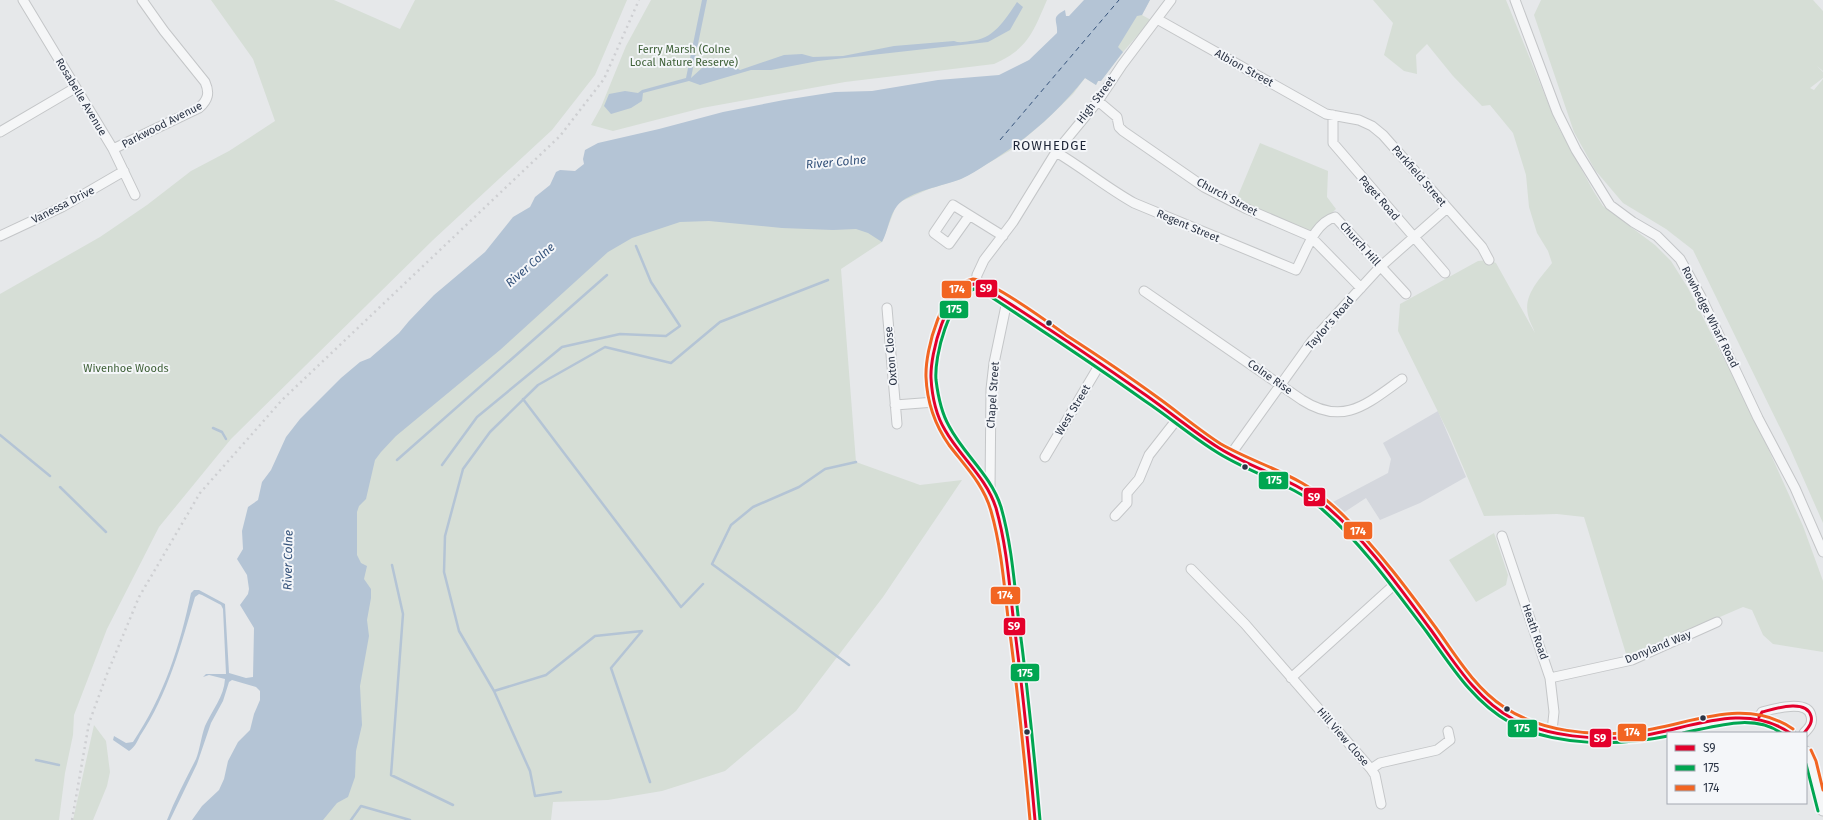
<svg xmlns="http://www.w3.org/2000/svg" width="1823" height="820" font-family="'Fira Sans',sans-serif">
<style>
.built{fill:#d4d7dd}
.green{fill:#d6ded6}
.water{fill:#b4c4d5}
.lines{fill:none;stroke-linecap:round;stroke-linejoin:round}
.stream{stroke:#b4c4d5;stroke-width:2.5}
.ferry{stroke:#34527a;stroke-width:1;stroke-dasharray:5 4;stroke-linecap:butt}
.minor-casing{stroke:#c4c6c8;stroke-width:11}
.tertiary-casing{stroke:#c4c6c8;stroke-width:13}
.minor{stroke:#f5f6f7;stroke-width:9}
.tertiary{stroke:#f5f6f7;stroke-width:11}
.rail{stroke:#cecfd2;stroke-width:2.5;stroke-dasharray:2 4;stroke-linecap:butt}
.bus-1-casing{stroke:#f4f6f9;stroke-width:6}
.bus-2-casing{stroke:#f4f6f9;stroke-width:6}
.bus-3-casing{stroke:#f4f6f9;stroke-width:6}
.bus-1{stroke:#e4002b;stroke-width:3}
.bus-2{stroke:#00a651;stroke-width:3}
.bus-3{stroke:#f26522;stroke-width:3}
.bus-dot{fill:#2b3445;stroke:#f4f6f9;stroke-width:1.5}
.labels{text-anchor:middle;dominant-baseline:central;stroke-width:4;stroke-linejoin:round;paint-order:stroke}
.park-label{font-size:11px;fill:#3f6138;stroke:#f4f6f9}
.street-label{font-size:11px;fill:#2b3445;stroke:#f4f6f9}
.water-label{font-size:12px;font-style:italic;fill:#34527a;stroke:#f4f6f9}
.quarter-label{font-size:13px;letter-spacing:1px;fill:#1d2536;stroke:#f4f6f9}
.line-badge{stroke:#f4f6f9;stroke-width:1.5}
.badge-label{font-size:11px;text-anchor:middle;font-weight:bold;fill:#fff}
</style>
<rect width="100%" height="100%" fill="#e6e8ea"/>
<path class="built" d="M 1438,411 L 1466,477 L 1420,503 L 1380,520 L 1366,498 L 1343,513 L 1333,502 L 1388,473 L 1391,459 L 1383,443 Z"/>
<path class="green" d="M 211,0 L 334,0 L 400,29 L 415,0 L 627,0 L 595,75 L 552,130 L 433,240 L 231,439 L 159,527 L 107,629 L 74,715 L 73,735 L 65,773 L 59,820 L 0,820 L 0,294 L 100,237 L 147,205 L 191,171 L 229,151 L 275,121 L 253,59 Z
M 651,0 L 1047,0 C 1033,32 1028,49 994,64 L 845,82 L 702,108 L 613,131 L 591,125 L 601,107 L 626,46 Z
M 1130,0 L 1150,0 L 1142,15 L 1151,20 L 1123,52 L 1101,81 L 1098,81 L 1096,85 L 1085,78 L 1073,94 L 1044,122 L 1011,150 L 961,179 L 929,189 L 902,201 L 896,206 L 882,242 L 841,269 L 856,462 L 920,485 L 962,480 L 883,597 L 796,711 L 725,771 L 662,791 L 608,800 L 553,802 L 551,820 L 252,820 L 322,504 L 558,252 L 836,176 Z
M 1373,0 L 1506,0 L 1557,125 L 1594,192 L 1603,206 L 1655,245 L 1671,261 L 1688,288 L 1758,426 L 1803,526 L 1823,581 L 1823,652 L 1773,644 L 1763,635 L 1752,610 L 1743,607 L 1627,657 L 1584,517 L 1557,514 L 1484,516 L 1449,434 L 1398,331 L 1400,304 L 1478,261 L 1489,260 L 1496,263 L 1535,333 C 1533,327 1529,321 1528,315 C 1523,294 1541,278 1552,263 L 1548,251 L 1537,233 L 1529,207 L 1526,175 L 1513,133 L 1490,105 L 1482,106 L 1453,76 L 1427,44 L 1416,55 L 1417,74 L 1404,71 L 1384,55 L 1393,23 Z
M 1541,0 L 1813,0 L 1823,11 L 1823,71 L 1817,66 L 1823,72 L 1823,78 L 1810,88 L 1814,90 L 1823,79 L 1823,523 L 1789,446 L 1693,250 L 1666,229 L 1623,203 L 1595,170 L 1574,132 L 1534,15 Z
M 1260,143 L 1328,171 L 1327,197 L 1336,209 L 1312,232 L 1241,204 L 1237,198 Z
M 1494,533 L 1508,575 L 1506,585 L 1476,602 L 1449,560 Z
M 94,725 L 106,741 L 110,772 L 107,786 L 93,820 L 73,820 Z"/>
<path class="water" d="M 702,0 L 707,0 L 691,78 L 703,67 L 732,65 L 740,70 L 784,55 L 802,54 L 813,57 L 843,56 L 894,46 L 954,41 C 959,43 964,42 970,41 C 993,40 1005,20 1017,2 L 1023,7 L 1010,30 L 988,42 L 818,61 L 771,70 L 751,70 L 700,85 L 689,81 L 643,93 L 642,101 L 631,108 L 611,114 L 604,106 L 609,94 L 625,91 L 638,93 L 642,90 L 686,78 Z
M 1084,0 L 1150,0 L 1142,15 L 1137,16 L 1118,47 L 1123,52 L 1101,81 L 1098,81 L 1096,85 L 1085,78 C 1058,112 1025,141 987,164 C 979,169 970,175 961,179 C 944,186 909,191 897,206 C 889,216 888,231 882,242 L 868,233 L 856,229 L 833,230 L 782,228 L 709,221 L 680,222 L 632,238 L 608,252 L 500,350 L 396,436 L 381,452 L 375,460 L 366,499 L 359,506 L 357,512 L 357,555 L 361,563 L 367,566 L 364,579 L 371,589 L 371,598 L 367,620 L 369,636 L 360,686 L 362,725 L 356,751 L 355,777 L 348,797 L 337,803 L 323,820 L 192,820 L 202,806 L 219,790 L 224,779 L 228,761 L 238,742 L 250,730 L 254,714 L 260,700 L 260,691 L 256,687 L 232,680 L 229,682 L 223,701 L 211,723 L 197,764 L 170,820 L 167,820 C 175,799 186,779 196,759 C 200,749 201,737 205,726 C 212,710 224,697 225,679 L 209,675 L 203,677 L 206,674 L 226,674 L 223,609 L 221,605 L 202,595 L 199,594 L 195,597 C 181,645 168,694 140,736 C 137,742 135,747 129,751 L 113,740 L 114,736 L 126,743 L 133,742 C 164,696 180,646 191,593 L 194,590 L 199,590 L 225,604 L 229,673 L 246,678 L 253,677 L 254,628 L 240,605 L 248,594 L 249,589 L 247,575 L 237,559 L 243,549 L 242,531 L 248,507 L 258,500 L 262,482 L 271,470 L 286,437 L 300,419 L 341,378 L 360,362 L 370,358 L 399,333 L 409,321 L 434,295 L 485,252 L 513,217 L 530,207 L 535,197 L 550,185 L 556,172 L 560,170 L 575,171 L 584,164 L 583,159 L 585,150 L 598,143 L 659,129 L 723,112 L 784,100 L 835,92 L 872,91 L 938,80 L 999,75 L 1029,60 L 1057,33 C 1058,20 1050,18 1065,10 L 1066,16 L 1069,16 Z"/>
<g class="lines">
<path class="stream" d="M 523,399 L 681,607 L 703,584
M 213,428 L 222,432 L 226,439
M 0,435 L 50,476
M 397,460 L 607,275
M 442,465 L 477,417 L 562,347 L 620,334 L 666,336 L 680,326 L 651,282 L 636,246
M 60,487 L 106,532
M 392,565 L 403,614 L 391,775 L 453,805
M 849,665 L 712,564 L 731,525 L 753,507 L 799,487 L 825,469 L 856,462
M 494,691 L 546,675 L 595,636 L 642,631 L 611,668 L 650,782
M 36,760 L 59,765
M 561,792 L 535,796 L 530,771 L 494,691 L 459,631 L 444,572 L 445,536 L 463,469 L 490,432 L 538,385 L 605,347 L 671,363 L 720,322 L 828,280
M 351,820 L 361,806 L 410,820"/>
<path class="ferry" d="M 1000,140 L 1119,0"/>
<g class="minor-casing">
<path id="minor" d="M 23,0 L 113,149 L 135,195
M 1515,0 L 1557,112 L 1576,150 L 1610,205 L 1633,222 L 1657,236 L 1680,259 L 1701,297 L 1758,418 L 1795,488 L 1823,552
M 1157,19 L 1326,114 L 1359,120 L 1372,126 L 1383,135 L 1482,247 L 1489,260
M 1098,101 L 1117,117 L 1119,127 L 1123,131 L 1204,187 L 1247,209 L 1310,236 L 1361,288
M 1333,115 L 1333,143 L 1445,273
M 0,132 L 75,88
M 113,149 L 199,108 C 208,100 210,93 205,82 L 164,31 L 142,0
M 1056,152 C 1083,168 1107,188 1134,203 L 1296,270 C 1306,252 1314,223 1335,217 L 1406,294
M 969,216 L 949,244 L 934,233 L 953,205 L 1003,236
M 0,236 L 62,207 L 124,171
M 976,284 L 977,275 L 984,260 L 1013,222 L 1056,152 L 1098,101 L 1122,65 L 1171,0
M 1144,291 L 1302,400 C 1344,427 1368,403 1402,379
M 887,308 L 897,424
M 895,405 L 935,402
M 1231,454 L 1312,341 L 1380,267 L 1447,208
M 1045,457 L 1100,364
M 990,489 L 991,389 L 994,363 L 1007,301
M 1115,516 L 1127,503 L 1127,493 L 1139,479 L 1149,455 L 1178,418
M 1502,536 L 1550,678 L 1554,712 L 1552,731
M 1191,569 L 1245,624 L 1371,769 L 1375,775 L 1381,804
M 1291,678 L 1395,584
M 1550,678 L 1632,660 L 1717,622
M 1759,717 L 1762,712 C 1773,709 1808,699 1811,716 C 1813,724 1809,728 1804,733
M 1371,769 L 1380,763 L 1437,750 L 1450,740 L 1448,731"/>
</g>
<g class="tertiary-casing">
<path id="tertiary" d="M 1806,752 L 1811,763 L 1823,810
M 1035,820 C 1029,754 1022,688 1014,622 C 1009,584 1006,545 996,509 C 987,472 952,452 939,417 C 934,405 932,389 931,376 C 931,354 946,292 970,285 C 975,283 979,285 984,287 C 1040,322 1093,359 1147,396 C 1171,413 1195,432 1219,448 C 1255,470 1294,478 1326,506 C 1366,542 1399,587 1431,630 C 1455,662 1477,700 1514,719 C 1545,734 1600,741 1634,737 C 1654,734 1673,730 1692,726 C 1726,719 1761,708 1790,733"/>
</g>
<use href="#minor" class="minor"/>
<use href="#tertiary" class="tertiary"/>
<path class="rail" d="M 72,820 L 89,723 L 107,674 L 139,597 L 200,493 L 282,400 L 560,136 L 604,79 L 639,0"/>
<g class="bus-1-casing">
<path id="bus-1" d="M 1759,717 L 1762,712 C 1774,709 1806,698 1811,716 C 1813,723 1808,728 1804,733
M 1035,820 C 1029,752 1022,684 1013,616 C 1009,580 1006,543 996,508 C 986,477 961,458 945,430 C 936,415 932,396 931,378 C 930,354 946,290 974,284 L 984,287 C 1039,322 1094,359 1147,396 C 1171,413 1194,432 1219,448 C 1254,470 1295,479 1326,506 C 1367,541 1399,587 1431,630 C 1454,662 1477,700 1513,719 C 1548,736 1596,741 1634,737 C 1685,731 1743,700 1790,733"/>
</g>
<g class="bus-2-casing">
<path id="bus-2" d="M 1683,733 C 1714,727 1753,713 1781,733
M 1806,764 L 1818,811
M 1040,820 C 1034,751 1027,683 1018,615 C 1014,579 1011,542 1001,507 C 991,475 964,455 949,426 C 941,412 938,396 936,380 C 934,356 949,298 974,289 L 982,291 C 1037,327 1092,363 1145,401 C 1169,417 1191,436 1215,451 C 1250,474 1292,483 1323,510 C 1363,545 1394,589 1426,631 C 1450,664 1472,701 1509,722 C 1553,747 1620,746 1668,736"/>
</g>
<g class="bus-3-casing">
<path id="bus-3" d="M 1811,750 L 1816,761 L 1823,790
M 1030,820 C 1024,753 1017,685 1008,618 C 1004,583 1001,546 991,511 C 984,485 965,466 949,445 C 935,425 927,402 926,377 C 925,350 942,285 973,279 C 992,281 1048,322 1066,335 C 1097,355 1127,375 1157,397 C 1178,412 1199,430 1221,444 C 1247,459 1276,468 1302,483 C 1318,492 1332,504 1345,517 C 1379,551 1408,590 1436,628 C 1456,656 1475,688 1504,707 C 1539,731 1593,737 1634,732 C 1687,726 1744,695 1793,729"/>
</g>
<use href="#bus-1" class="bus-1"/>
<use href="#bus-2" class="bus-2"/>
<use href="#bus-3" class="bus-3"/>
</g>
<g class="bus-dot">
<circle cx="1049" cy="323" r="3.5"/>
<circle cx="1245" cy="467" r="3.5"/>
<circle cx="1507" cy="709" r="3.5"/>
<circle cx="1703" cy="718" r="3.5"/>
<circle cx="1027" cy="732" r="3.5"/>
</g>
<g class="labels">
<g class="park-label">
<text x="684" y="49">Ferry Marsh (Colne<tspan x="684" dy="13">Local Nature Reserve)</tspan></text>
<text x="126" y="368">Wivenhoe Woods</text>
</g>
<g class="street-label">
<text transform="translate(1244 68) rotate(29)">Albion Street</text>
<text transform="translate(81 97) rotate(59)">Rosabelle Avenue</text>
<text transform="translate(1096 100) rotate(-53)">High Street</text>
<text transform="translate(162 125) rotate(-27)">Parkwood Avenue</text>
<text transform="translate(1419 176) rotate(49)">Parkfield Street</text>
<text transform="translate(1227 197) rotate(28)">Church Street</text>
<text transform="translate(1379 198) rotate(49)">Paget Road</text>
<text transform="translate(63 205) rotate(-27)">Vanessa Drive</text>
<text transform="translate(1188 226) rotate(23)">Regent Street</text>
<text transform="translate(1360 244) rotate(48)">Church Hill</text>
<text transform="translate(1710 317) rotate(63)">Rowhedge Wharf Road</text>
<text transform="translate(1330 323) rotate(-49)">Taylor's Road</text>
<text transform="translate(891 356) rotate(-95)">Oxton Close</text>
<text transform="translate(1270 377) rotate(35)">Colne Rise</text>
<text transform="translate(993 395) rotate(-86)">Chapel Street</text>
<text transform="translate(1073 410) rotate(-59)">West Street</text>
<text transform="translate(1535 632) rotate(71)">Heath Road</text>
<text transform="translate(1658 647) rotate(-22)">Donyland Way</text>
<text transform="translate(1343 737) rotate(49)">Hill View Close</text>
</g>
<g class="water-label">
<text transform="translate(836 162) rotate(-5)">River Colne</text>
<text transform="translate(530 265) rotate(-41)">River Colne</text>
<text transform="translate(288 560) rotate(-89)">River Colne</text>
</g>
<g class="quarter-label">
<text x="1050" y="145">ROWHEDGE</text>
</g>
</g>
<g class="line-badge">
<rect x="975" y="279" width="23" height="19" rx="4" fill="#e4002b"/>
<rect x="941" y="280" width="31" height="19" rx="4" fill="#f26522"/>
<rect x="939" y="300" width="30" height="19" rx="4" fill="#00a651"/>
<rect x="1258" y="471" width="31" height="19" rx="4" fill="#00a651"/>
<rect x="1303" y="487" width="23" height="20" rx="4" fill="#e4002b"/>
<rect x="1343" y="521" width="30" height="19" rx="4" fill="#f26522"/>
<rect x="990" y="586" width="31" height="19" rx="4" fill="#f26522"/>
<rect x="1003" y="617" width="23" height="19" rx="4" fill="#e4002b"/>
<rect x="1010" y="663" width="30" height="19" rx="4" fill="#00a651"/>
<rect x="1507" y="719" width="31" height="19" rx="4" fill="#00a651"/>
<rect x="1617" y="723" width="30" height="19" rx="4" fill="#f26522"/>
<rect x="1589" y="728" width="23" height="20" rx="4" fill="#e4002b"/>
</g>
<g class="badge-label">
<text x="986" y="292">S9</text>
<text x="957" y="293">174</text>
<text x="954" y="313">175</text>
<text x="1274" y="484">175</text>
<text x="1314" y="501">S9</text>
<text x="1358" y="535">174</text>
<text x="1005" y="599">174</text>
<text x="1014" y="630">S9</text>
<text x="1025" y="677">175</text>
<text x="1522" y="732">175</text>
<text x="1632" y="736">174</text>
<text x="1600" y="742">S9</text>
</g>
<rect x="1667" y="732" width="140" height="72" fill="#f4f6f9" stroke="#a4a8b1"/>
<rect x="1675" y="745" width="20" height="6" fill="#e4002b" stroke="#a4a8b1"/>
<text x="1703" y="752" font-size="12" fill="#2b3445">S9</text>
<rect x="1675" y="765" width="20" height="6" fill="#00a651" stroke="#a4a8b1"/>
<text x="1703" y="772" font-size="12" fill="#2b3445">175</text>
<rect x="1675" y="785" width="20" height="6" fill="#f26522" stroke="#a4a8b1"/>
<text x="1703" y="792" font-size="12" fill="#2b3445">174</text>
</svg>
